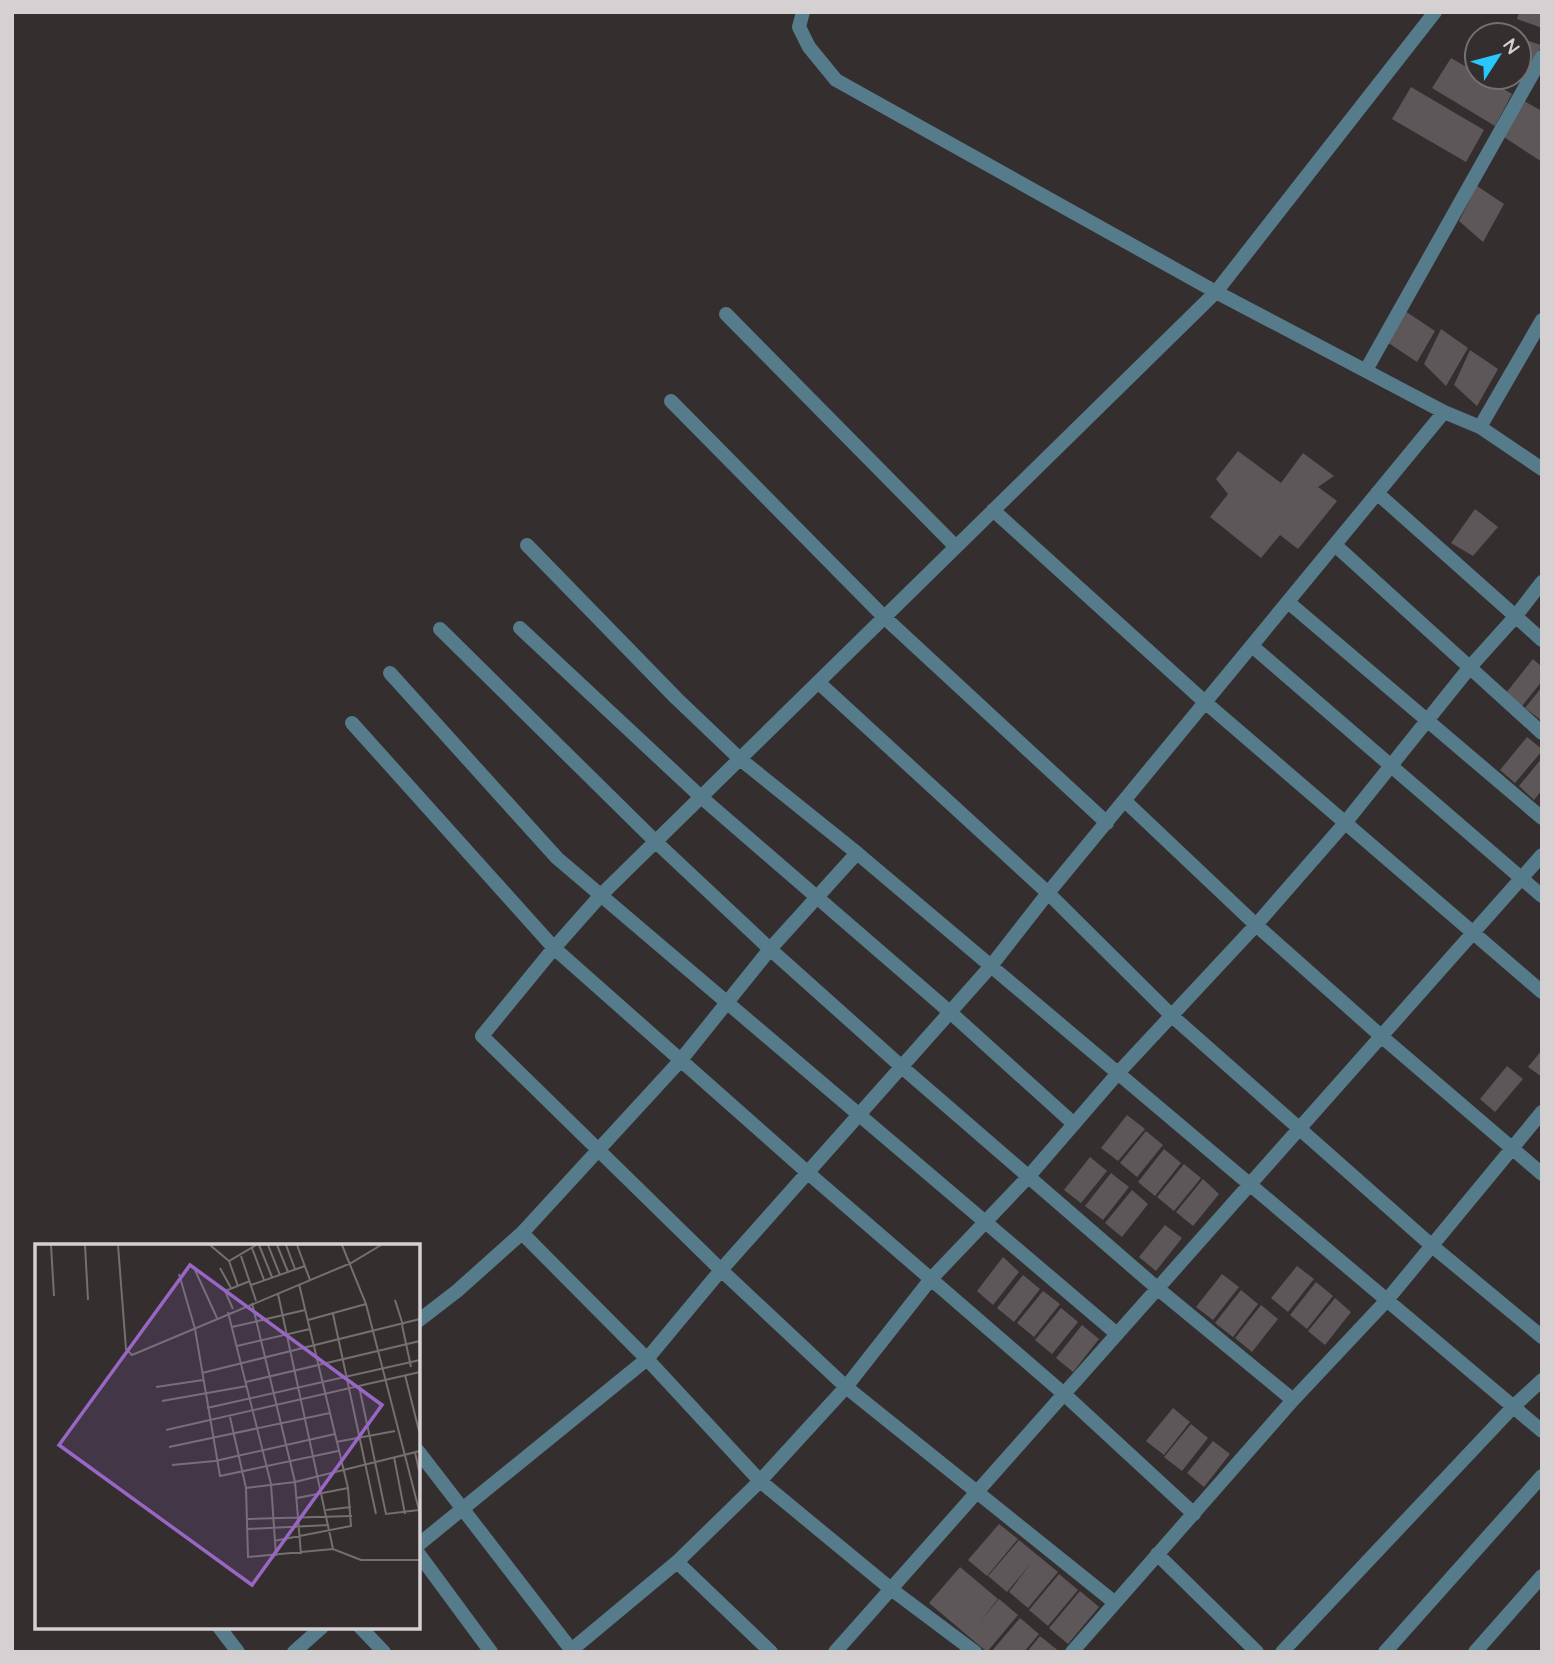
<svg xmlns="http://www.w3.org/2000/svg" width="1554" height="1664" font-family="Quicksand,sans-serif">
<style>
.building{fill:#5e5759}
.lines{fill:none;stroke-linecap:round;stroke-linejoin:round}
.lane{stroke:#567b8b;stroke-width:14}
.street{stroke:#567b8b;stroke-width:14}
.inset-road{fill:none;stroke:#746f70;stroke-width:2}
.view{fill:#9a66c6;fill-opacity:0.15;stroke:#9a66c6;stroke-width:3.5}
.inset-edge{fill:none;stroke:#d5d1d2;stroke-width:3.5}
</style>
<rect width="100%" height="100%" fill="#342e2f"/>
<path class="building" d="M 1519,12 L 1542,12 L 1542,28 L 1517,19 Z
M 1489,28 L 1509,34 L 1509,35 L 1486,35 Z
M 1519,38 L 1541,45 L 1530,77 L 1519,73 Z
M 1451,58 L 1477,73 L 1477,77 L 1483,77 L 1512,94 L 1495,126 L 1432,88 Z
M 1411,87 L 1484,130 L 1466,162 L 1392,119 Z
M 1524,101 L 1542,111 L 1542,162 L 1504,137 Z
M 1477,186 L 1504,204 L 1483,242 L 1459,221 Z
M 1405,311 L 1435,331 L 1417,362 L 1387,342 Z
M 1441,329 L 1468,348 L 1446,386 L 1424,364 Z
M 1470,350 L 1498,369 L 1477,406 L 1454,385 Z
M 1238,451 L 1281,483 L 1303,453 L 1334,476 L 1318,487 L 1337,501 L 1298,549 L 1280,535 L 1261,558 L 1210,517 L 1228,494 L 1216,479 Z
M 1475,509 L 1498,527 L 1473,556 L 1451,543 Z
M 1533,659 L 1542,667 L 1542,681 L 1522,706 L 1506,693 Z
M 1542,687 L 1542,721 L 1525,708 Z
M 1527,737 L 1542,749 L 1542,751 L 1515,783 L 1500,770 Z
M 1542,758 L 1542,790 L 1534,800 L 1519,786 Z
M 1542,1050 L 1542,1077 L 1528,1067 Z
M 1507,1066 L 1523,1079 L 1495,1112 L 1480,1099 Z
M 1127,1115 L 1145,1129 L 1118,1161 L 1101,1148 Z
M 1146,1131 L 1163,1145 L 1137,1177 L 1120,1163 Z
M 1164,1149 L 1181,1163 L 1155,1196 L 1138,1182 Z
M 1090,1157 L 1107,1171 L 1081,1203 L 1064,1190 Z
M 1184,1164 L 1201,1178 L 1174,1211 L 1157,1197 Z
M 1111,1173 L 1129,1187 L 1103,1220 L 1085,1206 Z
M 1203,1179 L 1219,1194 L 1193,1226 L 1176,1212 Z
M 1132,1190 L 1148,1204 L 1122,1237 L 1105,1223 Z
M 1165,1225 L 1182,1238 L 1156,1271 L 1139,1257 Z
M 1003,1257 L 1019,1272 L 993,1305 L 977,1291 Z
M 1297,1266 L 1314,1279 L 1288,1312 L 1271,1298 Z
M 1222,1274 L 1239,1287 L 1213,1320 L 1196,1307 Z
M 1023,1275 L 1040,1289 L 1014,1322 L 997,1308 Z
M 1316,1282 L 1333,1296 L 1307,1329 L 1290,1315 Z
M 1241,1290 L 1258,1304 L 1233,1337 L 1215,1323 Z
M 1043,1291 L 1060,1304 L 1034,1337 L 1017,1323 Z
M 1335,1298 L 1351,1312 L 1325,1345 L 1308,1331 Z
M 1261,1305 L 1278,1319 L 1252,1352 L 1235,1338 Z
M 1061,1308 L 1078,1322 L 1052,1354 L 1035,1340 Z
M 1082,1325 L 1099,1339 L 1073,1372 L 1056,1358 Z
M 1173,1408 L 1190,1422 L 1164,1455 L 1146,1441 Z
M 1191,1424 L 1208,1438 L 1182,1471 L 1164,1457 Z
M 1213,1441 L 1230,1454 L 1204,1487 L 1187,1473 Z
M 999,1524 L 1018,1539 L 987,1576 L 968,1560 Z
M 1019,1540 L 1058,1572 L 1028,1608 L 1009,1592 L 1031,1563 L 1007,1592 L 988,1576 Z
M 960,1567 L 998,1599 L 979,1623 L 999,1599 L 1018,1615 L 987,1652 L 929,1603 Z
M 1059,1574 L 1078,1590 L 1048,1626 L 1029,1610 Z
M 1080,1591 L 1099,1607 L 1068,1644 L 1049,1628 Z
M 1020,1618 L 1039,1634 L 1024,1652 L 991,1652 Z
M 1040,1636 L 1060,1652 L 1027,1652 Z"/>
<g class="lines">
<path class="lane" d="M 1335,545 L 1542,733
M 520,628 L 701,797 L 951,1013 L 1074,1124
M 1252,646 L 1542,896
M 390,673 L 557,858 L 1117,1334
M 1475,1652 L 1542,1576"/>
<path class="street" d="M 803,12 L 799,27 L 809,47 L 836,80 L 1216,292 L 1444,412 L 1480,427 L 1542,469
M 726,314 L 956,547
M 1366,370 L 1542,57
M 671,401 L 884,617 L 1107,823
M 1480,427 L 1542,320
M 1377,493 L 1542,640
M 993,510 L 1206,703 L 1542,992
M 527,545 L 676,698 L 740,759 L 857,853 L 1542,1431
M 1288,602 L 1542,818
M 440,629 L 656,842 L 770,949 L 903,1068 L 1157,1288 L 1293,1400
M 818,682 L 1048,893 L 1172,1016 L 1431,1245 L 1542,1337
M 352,723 L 554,948 L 807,1172 L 1064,1394 L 1194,1514
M 1125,801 L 1256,925 L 1381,1036 L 1542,1174
M 522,1233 L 647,1359 L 760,1481 L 891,1589 L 975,1652
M 418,1321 L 457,1291 L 522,1233 L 680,1061 L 770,949 L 857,853
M 418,1451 L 573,1652
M 418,1545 L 647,1359 L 721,1270 L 991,966 L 1048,893 L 1444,412
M 418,1553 L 491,1652
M 1157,1554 L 1257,1652
M 677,1562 L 771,1652
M 1114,1602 L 846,1387 L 721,1270 L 482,1036 L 554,948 L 601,895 L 1216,292 L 1435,12
M 219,1627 L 238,1652
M 360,1627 L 384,1652
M 294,1652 L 322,1627
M 569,1652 L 677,1562 L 760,1481 L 846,1387 L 930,1280 L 1029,1176 L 1118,1073 L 1256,925 L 1345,823 L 1470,667 L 1515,617 L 1542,582
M 835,1652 L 1542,855
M 1072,1652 L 1293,1400 L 1387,1300 L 1542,1112
M 1282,1652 L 1513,1407 L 1542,1380
M 1385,1652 L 1542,1476"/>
</g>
<g transform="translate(35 1244)">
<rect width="385" height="385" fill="#342e2f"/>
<path class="inset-road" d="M 16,1 L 19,52M 50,1 L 53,56M 83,1 L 91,105 L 97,111 L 316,19 L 346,1M 175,1 L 194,17 L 221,1M 224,1 L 237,33M 233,1 L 245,31M 242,1 L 253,28M 251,1 L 260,25M 262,1 L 275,36M 307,1 L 331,60 L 385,270M 217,4 L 229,36M 206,12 L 221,57M 194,17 L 203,42M 185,24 L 196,44M 160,26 L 182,74M 144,30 L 160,85 L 185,232 L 303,207M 216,41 L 270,22M 243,50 L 298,305M 360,56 L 368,81M 217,59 L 260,238 L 266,310M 198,65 L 190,47 L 215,37M 193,68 L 236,240 L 241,312M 298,70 L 341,270M 273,76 L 331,60M 367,81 L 376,123M 197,83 L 270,66M 202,102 L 275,85M 167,129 L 385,75M 370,131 L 385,191M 211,138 L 385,97M 324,142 L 351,270 L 384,266M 121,143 L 168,136M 127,157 L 212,142M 172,164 L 385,116M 195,173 L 211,244 L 213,313 L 298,305 L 326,316 L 385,316M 131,186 L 385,128M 301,198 L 360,187M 134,203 L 295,169M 380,208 L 385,231M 359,213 L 370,270M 137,221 L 180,217 L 300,190M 211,244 L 260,238 L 385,207M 262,254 L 313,244M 291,266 L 316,263M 213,275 L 317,272M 213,285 L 294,281M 239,297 L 316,282 L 313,244 L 264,40"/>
<path class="view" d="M 155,21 L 347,161 L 217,341 L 24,201 Z"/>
<rect width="385" height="385" class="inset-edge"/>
</g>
<rect width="1554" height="1664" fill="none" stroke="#d5d1d2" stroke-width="28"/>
<g transform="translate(1498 56) rotate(54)"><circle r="33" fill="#342e2f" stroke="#746f70" stroke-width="2"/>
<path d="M0-5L12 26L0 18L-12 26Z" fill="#27c8fe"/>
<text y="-10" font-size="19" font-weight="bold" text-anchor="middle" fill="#d5d1d2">N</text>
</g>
</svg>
